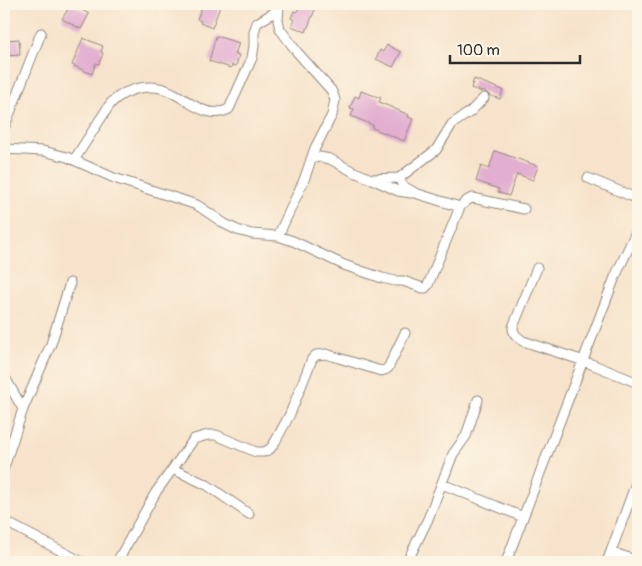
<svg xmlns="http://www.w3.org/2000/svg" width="642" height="566" font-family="Pangolin,sans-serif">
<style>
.building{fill:#e2aed1}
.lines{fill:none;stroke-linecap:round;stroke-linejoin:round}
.street-casing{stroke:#91877b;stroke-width:11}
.street{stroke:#fff;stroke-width:9}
</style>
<rect width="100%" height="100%" fill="#fcf5e5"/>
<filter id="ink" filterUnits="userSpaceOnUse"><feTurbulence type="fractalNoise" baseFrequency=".02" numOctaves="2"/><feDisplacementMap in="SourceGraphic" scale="10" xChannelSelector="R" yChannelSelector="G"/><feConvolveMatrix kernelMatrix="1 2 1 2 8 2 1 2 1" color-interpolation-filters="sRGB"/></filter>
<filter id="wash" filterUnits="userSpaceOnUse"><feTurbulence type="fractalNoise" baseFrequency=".0096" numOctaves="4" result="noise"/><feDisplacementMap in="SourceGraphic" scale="20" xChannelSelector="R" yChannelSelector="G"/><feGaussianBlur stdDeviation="1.12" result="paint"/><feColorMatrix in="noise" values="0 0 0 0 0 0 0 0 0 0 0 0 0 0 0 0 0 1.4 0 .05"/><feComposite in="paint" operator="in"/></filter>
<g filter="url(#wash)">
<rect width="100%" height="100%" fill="#f7e3cb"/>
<g id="blocks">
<path class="building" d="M 71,4 L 89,14 L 81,29 L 62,19 Z
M 207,4 L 221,4 L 212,28 L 200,23 L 201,21 L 197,19 L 202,7 L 205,8 Z
M 300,4 L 307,4 L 316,7 L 306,32 L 291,26 L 294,20 L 291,18 L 294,11 L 297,12 Z
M 216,36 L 239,43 L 235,54 L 239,55 L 236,66 L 232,65 L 231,68 L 209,61 Z
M 83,38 L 103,46 L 101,52 L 103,53 L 99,64 L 96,63 L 92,74 L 72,65 Z
M 19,39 L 20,55 L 4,56 L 4,40 Z
M 387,45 L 401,52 L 393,67 L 376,59 L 380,50 L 383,52 Z
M 474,79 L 503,90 L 500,99 L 489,95 L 486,92 L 482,92 L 471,88 Z
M 361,91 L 381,98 L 379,102 L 409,115 L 408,117 L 413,119 L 404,141 L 372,128 L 373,125 L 351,116 L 354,109 L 350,108 L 355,96 L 359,98 Z
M 495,151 L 538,166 L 533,180 L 517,174 L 509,196 L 498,192 L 499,189 L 476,181 L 481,166 L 489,169 Z"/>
</g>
</g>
<g filter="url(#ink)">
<use href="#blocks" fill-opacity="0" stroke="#91877b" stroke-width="1"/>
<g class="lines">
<g class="street-casing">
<path id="street" d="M 4,128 L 41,33
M 4,149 L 43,151 L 67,157 L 114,178 L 197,205 L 225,224 L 237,230 L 252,234 L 278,236 L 293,241 L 344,265 L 382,278 L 395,281 L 403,281 L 423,288 L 425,288 L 428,285 L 460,207
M 311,159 L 319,157 L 330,159 L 352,171 L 371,179 L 399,178 L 436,150 L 452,124 L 470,112 L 484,98
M 74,160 C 83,146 92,132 101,118 C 105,113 108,106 112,102 C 128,87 154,82 173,93 C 191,102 207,120 229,109 L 252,58 L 254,46 L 254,32 L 257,23 L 278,10
M 399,178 L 403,186 L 415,193 L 460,207 C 464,203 467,199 473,198 L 524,209
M 588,178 L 638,199
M 374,180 L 398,191 L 411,193
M 278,236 L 304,180 L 315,148 L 332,115 L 335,100 L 333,94 L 331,90 L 297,52 L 280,29 L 278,20 L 279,6
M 537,268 L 513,327 C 513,335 518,337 523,341 L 584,361 L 638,383
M 4,376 L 23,409
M 4,467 L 23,409 L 51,344 L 70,283
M 173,469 L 207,485 L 249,514
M 442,484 L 523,517
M 4,521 L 82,562
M 611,552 L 638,561
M 117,562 L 156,492 L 194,439 L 208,435 L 216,435 L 256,452 L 264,452 L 270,449 L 275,442 L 290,414 L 312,359 L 316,355 L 326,354 L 381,371 L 385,370 L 388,368 L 405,333
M 407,562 L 428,519 L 453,454 L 466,436 L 478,400
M 506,562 L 615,277 L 638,228
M 607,562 L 638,478"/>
</g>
<use href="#street" class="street"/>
</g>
</g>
<rect width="642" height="566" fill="none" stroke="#fcf5e5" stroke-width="20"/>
<path d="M450 55v8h130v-8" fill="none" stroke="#2b2b2b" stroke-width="2.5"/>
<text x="457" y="55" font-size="15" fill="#2b2b2b" stroke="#fcf5e5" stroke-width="4" paint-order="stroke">100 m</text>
</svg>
